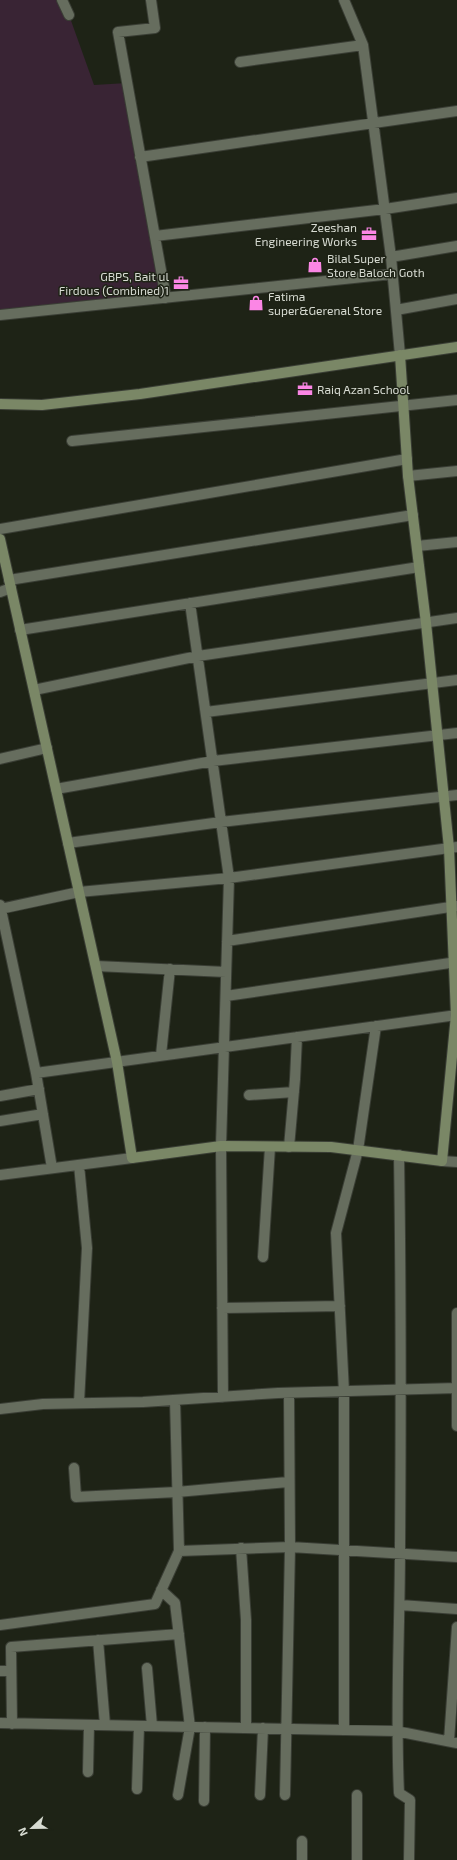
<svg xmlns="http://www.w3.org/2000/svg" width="457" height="1860" font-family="'Exo 2',sans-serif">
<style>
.green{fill:#392434}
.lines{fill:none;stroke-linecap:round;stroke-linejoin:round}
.street-casing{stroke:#3a3e35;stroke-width:12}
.secondary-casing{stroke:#3a3e35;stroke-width:12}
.street{stroke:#666d5e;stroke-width:10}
.secondary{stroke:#7a8766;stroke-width:10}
.labels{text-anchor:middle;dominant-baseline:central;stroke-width:3;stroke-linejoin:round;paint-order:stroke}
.poi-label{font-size:12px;fill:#d7dbd2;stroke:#1e2316;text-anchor:start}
</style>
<rect width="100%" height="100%" fill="#1e2316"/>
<path class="green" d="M 0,0 L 61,0 L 69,15 L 94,85 L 127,83 L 166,297 L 0,314 Z"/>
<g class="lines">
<g class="street-casing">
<path id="street" d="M 62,0 L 69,15
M 151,0 L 155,28 L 118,32 L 166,298
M 344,0 L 363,45 L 391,257 L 400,355
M 240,62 L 363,45
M 140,157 L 457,111
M 155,236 L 385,209 L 457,198
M 391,257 L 457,246
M 396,310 L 457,299
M 0,315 L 392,274
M 72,441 L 457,400
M 408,476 L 457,471
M 0,529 L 407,459
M 417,546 L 457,542
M 9,580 L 413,515
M 0,592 L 11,588
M 190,603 L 229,878 L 221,1146 L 223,1397
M 20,630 L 419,567
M 34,690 L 198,656 L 457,618
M 206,712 L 457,680
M 0,759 L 47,748
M 56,789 L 213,761 L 457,733
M 68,843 L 221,822 L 457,795
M 0,905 L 36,1073 L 52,1168
M 0,909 L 79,892 L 229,878 L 457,847
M 227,941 L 457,906
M 96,966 L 226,972
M 226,996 L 457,962
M 161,1055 L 170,969
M 36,1073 L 457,1015
M 249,1095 L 294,1092
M 0,1096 L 39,1089
M 0,1121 L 43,1114
M 289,1147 L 295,1079 L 297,1037
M 399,1155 C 401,1286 401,1416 400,1546 C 400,1629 395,1711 399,1793 L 410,1800 L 409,1860
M 442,1161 L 457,1162
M 79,1165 L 87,1248 L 79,1403
M 0,1175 L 132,1158
M 263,1257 L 270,1147
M 222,1308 L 340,1306
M 457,1313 L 457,1426
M 0,1409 L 43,1404 L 143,1402 L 278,1393 L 457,1388
M 74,1468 L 76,1497 L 177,1492 L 288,1482
M 241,1548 L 246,1620 L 246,1728
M 179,1551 L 290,1547 L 457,1557
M 161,1590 L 175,1603 L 190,1727 L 178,1795
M 400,1605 L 457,1609
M 0,1625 L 155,1604 L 179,1551 L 175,1400
M 98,1640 L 105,1725
M 147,1668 L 152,1726
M 0,1671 L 11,1671
M 0,1723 L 396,1731 L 457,1743
M 12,1724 L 11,1647 L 179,1634
M 344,1730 L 344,1392 L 336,1233 L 358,1150 L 376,1026
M 449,1741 L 457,1627
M 88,1772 L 89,1725
M 137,1789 L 139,1726
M 260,1795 L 263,1728
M 285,1795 L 290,1547 L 289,1393
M 204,1801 L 205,1727
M 302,1841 L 302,1860
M 357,1860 L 357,1795"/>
</g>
<g class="secondary-casing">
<path id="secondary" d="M 0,404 L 42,405 L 140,394 L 457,347
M 0,539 L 117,1062 L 132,1158 L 221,1146 L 331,1147 L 442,1161 L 456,1015 L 449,848 L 426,623 L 408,476 L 400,355"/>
</g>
<use href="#street" class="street"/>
<use href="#secondary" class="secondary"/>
</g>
<defs>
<g id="office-bare" transform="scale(1.2)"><path d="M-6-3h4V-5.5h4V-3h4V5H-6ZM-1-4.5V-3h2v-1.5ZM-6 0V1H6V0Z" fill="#fb86e5" stroke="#1e2316" stroke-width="2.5" paint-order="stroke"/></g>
<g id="shop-bare" transform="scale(1.2)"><path d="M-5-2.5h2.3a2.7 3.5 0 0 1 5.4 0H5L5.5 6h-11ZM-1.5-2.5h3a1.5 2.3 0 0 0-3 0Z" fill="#fb86e5" stroke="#1e2316" stroke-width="2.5" paint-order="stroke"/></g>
</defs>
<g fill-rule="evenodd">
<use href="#office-bare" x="369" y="234"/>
<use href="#shop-bare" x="315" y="265"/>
<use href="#office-bare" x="181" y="283"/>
<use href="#shop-bare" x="256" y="303"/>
<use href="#office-bare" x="305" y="389"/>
</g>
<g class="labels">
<g class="poi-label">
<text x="357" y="227" text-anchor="end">Zeeshan<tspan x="357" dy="14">Engineering Works</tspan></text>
<text x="327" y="258">Bilal Super<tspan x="327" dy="14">Store Baloch Goth</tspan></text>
<text x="169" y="276" text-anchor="end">GBPS, Bait ul<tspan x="169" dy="14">Firdous (Combined)1</tspan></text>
<text x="268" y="296">Fatima<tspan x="268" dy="14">super&amp;Gerenal Store</tspan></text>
<text x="317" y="389">Raiq Azan School</text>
</g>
</g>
<g transform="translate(32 1828) rotate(248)" stroke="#1e2316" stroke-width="3" paint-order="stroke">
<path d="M0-3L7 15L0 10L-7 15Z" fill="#d7dbd2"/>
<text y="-6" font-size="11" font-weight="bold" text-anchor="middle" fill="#d7dbd2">N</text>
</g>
</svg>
